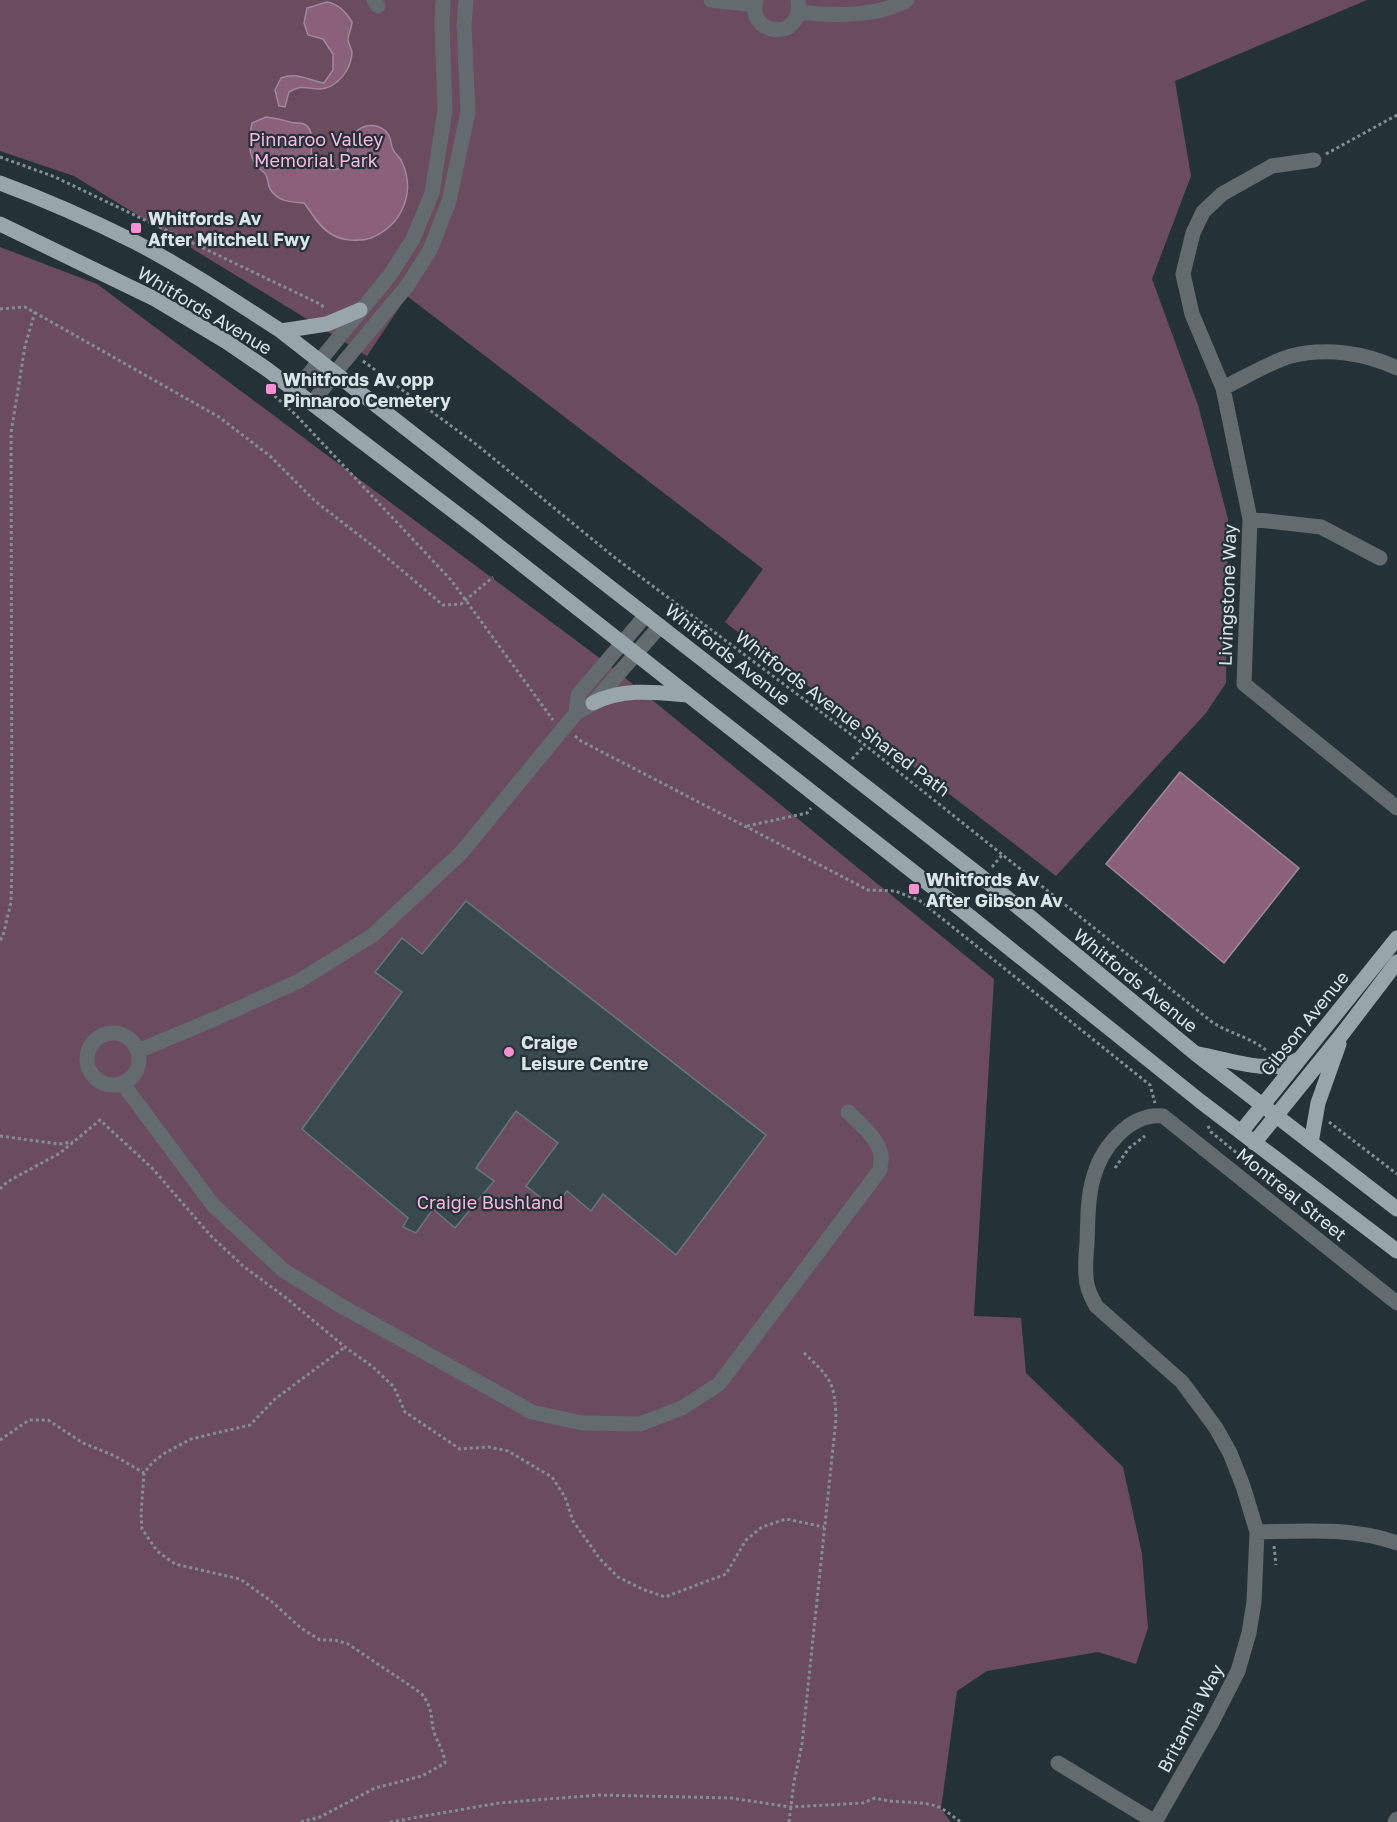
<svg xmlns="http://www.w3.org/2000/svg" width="1397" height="1822" font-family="'Golos Text',sans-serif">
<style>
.green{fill:#6b4b5e}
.water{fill:#8a607a;stroke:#a2889b;stroke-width:1.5}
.building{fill:#3a494e;stroke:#67777d;stroke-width:1.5}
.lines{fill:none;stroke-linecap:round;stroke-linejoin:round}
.path{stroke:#838e92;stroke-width:3;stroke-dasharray:3 3;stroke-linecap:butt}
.minor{stroke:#646b6e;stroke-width:15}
.major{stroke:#98a6ab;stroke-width:15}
.poi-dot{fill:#f690d1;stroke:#243237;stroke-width:2}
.labels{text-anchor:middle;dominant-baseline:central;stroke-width:4.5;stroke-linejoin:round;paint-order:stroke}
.park-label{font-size:18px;fill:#fcb7e1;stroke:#243237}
.poi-label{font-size:18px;font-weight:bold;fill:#dbe4e7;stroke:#243237;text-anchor:start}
.street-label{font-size:18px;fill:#dbe4e7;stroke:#243237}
</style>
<rect width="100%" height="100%" fill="#243237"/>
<path class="green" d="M 0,0 L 1367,0 L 1175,81 L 1191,176 L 1152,279 L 1198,405 L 1228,519 L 1226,683 L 1206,713 L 1056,876 L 725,622 L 763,569 L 407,296 L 367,356 L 74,176 L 0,151 Z
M 0,247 L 97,284 L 613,668 L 994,979 L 974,1316 L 1021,1318 L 1026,1373 L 1123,1467 L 1142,1554 L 1148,1628 L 1136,1664 L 1098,1652 L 987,1671 L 957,1691 L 941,1809 L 951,1822 L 0,1822 Z"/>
<path class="water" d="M 327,2 C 339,4 346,12 352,22 C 352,27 348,35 348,40 C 348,44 352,48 352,53 C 351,69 338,88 320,89 C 307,89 302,84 289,92 L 285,107 L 279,106 L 275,90 L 281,78 C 297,72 308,80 324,83 L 333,70 L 333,54 L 323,39 L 308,35 L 304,23 L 307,8 Z
M 266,117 C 277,118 280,119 290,122 C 294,124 300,122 304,124 C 315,129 311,146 311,156 C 318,165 336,178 345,162 C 349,154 347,142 353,135 C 362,123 379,122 388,134 C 392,139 390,146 394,151 C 396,155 400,157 402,162 C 416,193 402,225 371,238 C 360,242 342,241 331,234 C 319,227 312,213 304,203 C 291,202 278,202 270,189 C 268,185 268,179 266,175 C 264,171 258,169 256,165 C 247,153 249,136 252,123 Z
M 1180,772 L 1299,868 L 1224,963 L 1106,864 Z"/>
<path class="building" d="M 466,901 L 766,1135 L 676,1255 L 603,1194 L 591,1211 L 567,1191 L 554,1208 L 526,1186 L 558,1143 L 516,1111 L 476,1168 L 494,1181 L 455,1228 L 433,1209 L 416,1233 L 403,1227 L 408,1218 L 302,1129 L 402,992 L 375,972 L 402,938 L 422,954 Z"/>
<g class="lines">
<path class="path" d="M 1326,154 L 1397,115
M 0,157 L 55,177 L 322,305 L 323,309
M 0,309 L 25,307 L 219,417 L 270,456 L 315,501 L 378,550 L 443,605 L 461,604 L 493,577
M 363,361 L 477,445 L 614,557 L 865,745 L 1212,1022 C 1230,1034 1251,1037 1267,1051
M 270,392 L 295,414 L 451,580 L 553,720
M 575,736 L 581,741 L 868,890 L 895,891 L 919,900 L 1150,1085 L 1155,1103
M 852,759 L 865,745
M 747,826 L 807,813 L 811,808
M 992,867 L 1002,855
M 0,940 L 3,936 L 11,902 L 12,862 L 11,433 L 25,346 L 35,312
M 1329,1122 L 1397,1174
M 1208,1126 L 1211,1132 L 1254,1167
M 0,1136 L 59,1144 L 73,1142
M 1115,1168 L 1129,1148 L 1145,1136
M 0,1189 L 7,1182 L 60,1153 L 100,1120 L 153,1169 L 211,1236 L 243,1266 L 285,1297 L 345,1347 L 373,1367 L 394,1387 L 405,1412 L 460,1449 L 489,1447 L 508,1451 L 552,1477 L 565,1497 L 573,1521 L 600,1559 L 618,1577 L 642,1589 L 665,1597 L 726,1574 L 746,1540 L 762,1527 L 786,1519 L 824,1527
M 0,1440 L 29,1420 L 48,1420 L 83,1443 L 115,1456 L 144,1473
M 1274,1546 L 1276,1565
M 301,1822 L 320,1817 L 375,1788 L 422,1776 L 445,1763 C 444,1752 439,1745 435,1735 C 429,1717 435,1711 421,1693 L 348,1644 L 335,1640 L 320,1640 L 301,1628 L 271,1601 L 240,1579 L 175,1564 L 157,1551 L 142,1529 L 141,1514 L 144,1473 L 153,1462 L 165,1453 L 191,1439 L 250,1425 L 275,1399 L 345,1347
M 390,1822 L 499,1803 L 598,1795 L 731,1798 L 790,1807 L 863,1803 L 875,1798 C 895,1804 916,1800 936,1806 C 945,1809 953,1817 961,1822
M 789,1822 L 794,1782 L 802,1744 L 836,1419 C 835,1380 829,1377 803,1352"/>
<path class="minor" d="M 374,0 L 378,6
M 711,0 L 754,5
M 756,0 C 745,35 804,44 798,0
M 799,12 C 831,16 879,17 907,0
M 1397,368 C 1365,353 1326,347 1291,356 C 1272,361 1242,379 1223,388 L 1250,519 L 1244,684 L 1397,808
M 1223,388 L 1192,314 L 1183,274 L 1193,233 L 1203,212 L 1222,194 L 1272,166 L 1314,160
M 295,391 L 390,275 L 413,239 L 432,193 L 445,110 L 442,24 L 443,0
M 312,403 L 343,363 L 407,286 L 430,250 L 449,201 L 468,112 L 464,24 L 466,0
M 1250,519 L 1321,527 L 1380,558
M 576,713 L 578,695 L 646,615
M87 1059a26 26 0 1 1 52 0a26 26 0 1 1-52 0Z
M 138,1051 L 219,1017 L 299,981 L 373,935 L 461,853 L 576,713 L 593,703 L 660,626
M 123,1084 L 213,1205 L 283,1270 L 343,1307 L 532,1412 L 582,1423 L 640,1424 L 682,1408 L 719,1384 L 880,1170 C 880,1165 882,1159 881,1155 C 878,1138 860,1124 848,1112
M 1257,1532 C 1303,1531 1352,1527 1397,1543
M 1058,1763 L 1155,1822
M 1155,1822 L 1211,1724 L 1238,1671 L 1249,1633 L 1254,1602 L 1257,1532 L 1243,1486 L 1230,1453 L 1216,1428 L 1182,1382 L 1096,1306 C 1091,1296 1086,1287 1086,1276 C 1085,1265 1086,1254 1087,1243 C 1088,1222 1087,1200 1093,1179 C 1101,1148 1129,1113 1163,1116 L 1397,1303
M 1395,1822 L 1397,1819"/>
<path class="major" d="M 0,183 C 46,200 91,220 135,242 C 185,268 233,300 281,331 L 983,878 L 1196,1054 L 1397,1209
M 0,224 L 155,299 L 227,342 L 268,370 L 477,529 L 958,907 L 1200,1101 L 1397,1251
M 281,331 L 327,324 L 360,310
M 593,703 C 623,688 654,692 687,695
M 1199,1054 C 1226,1059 1274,1076 1297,1060
M 1241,1132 L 1397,938
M 1254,1143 L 1343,1033 L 1397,962
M 1311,1143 L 1318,1103 L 1339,1044"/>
</g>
<g class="poi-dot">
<rect x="130" y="222" width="12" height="12" rx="3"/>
<rect x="265" y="383" width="12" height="12" rx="3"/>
<rect x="908" y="883" width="12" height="12" rx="3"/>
<circle cx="509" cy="1052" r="6"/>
</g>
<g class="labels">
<g class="park-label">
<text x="316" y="139">Pinnaroo Valley<tspan x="316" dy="21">Memorial Park</tspan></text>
<text x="490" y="1202">Craigie Bushland</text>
</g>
<g class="poi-label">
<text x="148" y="218">Whitfords Av<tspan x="148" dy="21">After Mitchell Fwy</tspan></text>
<text x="283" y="379">Whitfords Av opp<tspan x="283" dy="21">Pinnaroo Cemetery</tspan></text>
<text x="926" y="879">Whitfords Av<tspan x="926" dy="21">After Gibson Av</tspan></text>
<text x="521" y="1042">Craige<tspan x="521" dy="21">Leisure Centre</tspan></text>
</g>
<g class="street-label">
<text transform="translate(205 310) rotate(31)">Whitfords Avenue</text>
<text transform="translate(1227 595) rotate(-88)">Livingstone Way</text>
<text transform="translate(728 654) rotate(38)">Whitfords Avenue</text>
<text transform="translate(843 713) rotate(37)">Whitfords Avenue Shared Path</text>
<text transform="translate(1136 980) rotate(39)">Whitfords Avenue</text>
<text transform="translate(1304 1023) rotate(-51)">Gibson Avenue</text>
<text transform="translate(1292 1194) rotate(39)">Montreal Street</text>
<text transform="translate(1190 1718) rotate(-62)">Britannia Way</text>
</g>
</g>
</svg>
